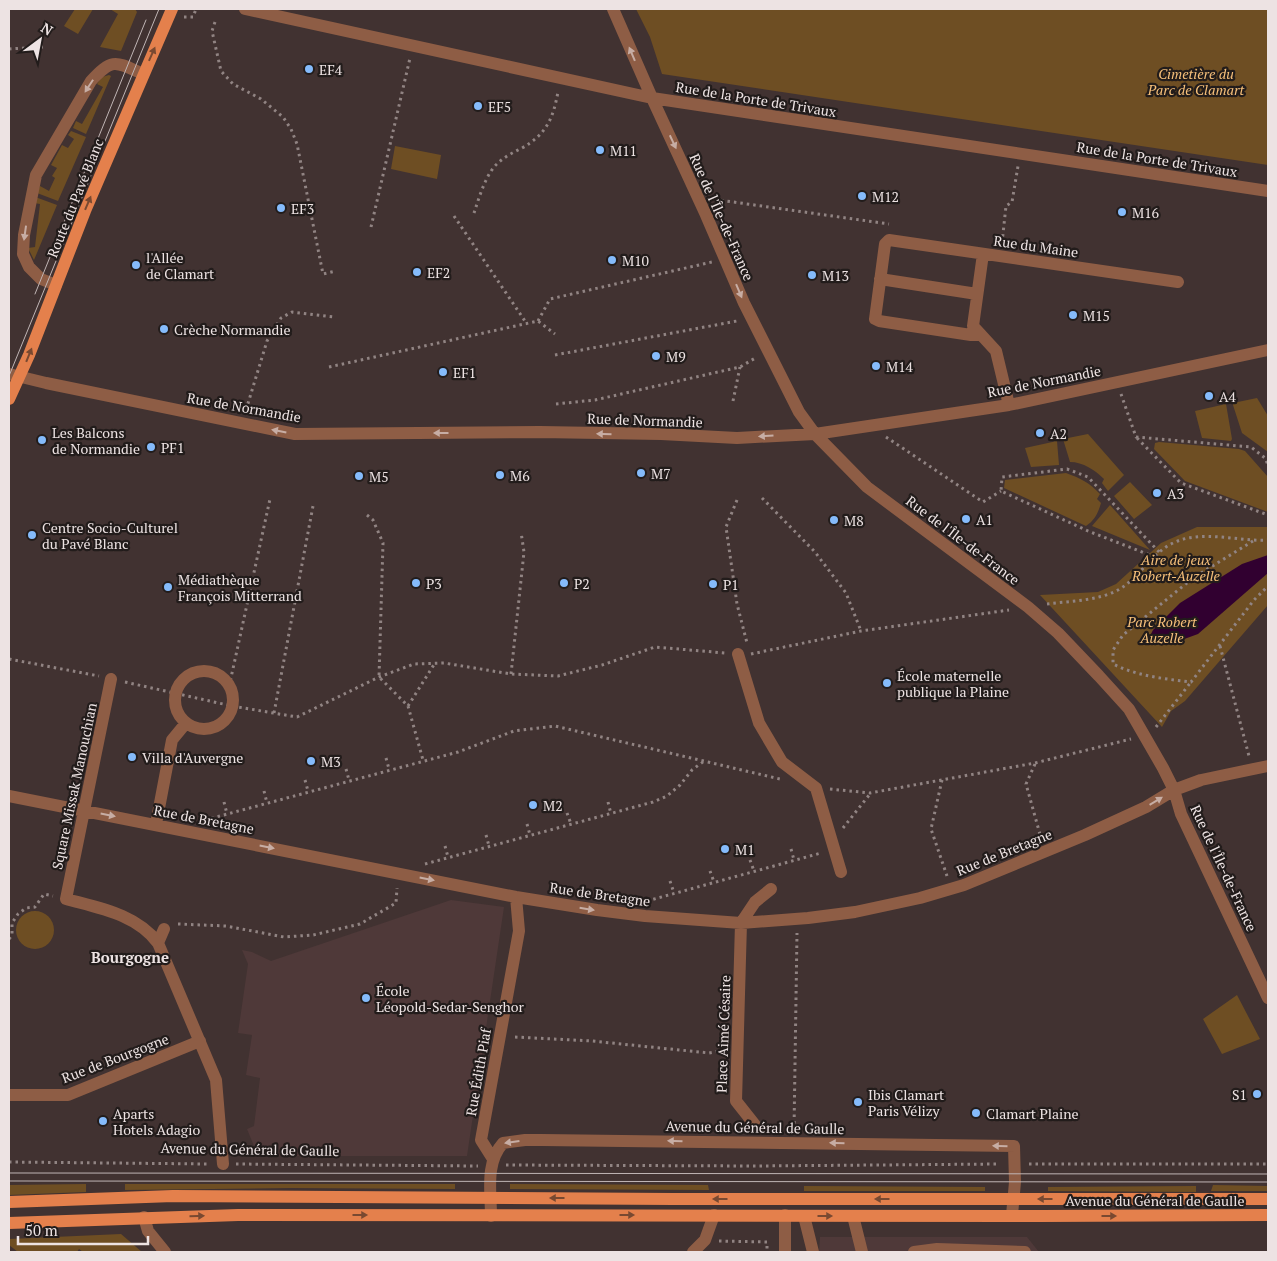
<svg xmlns="http://www.w3.org/2000/svg" width="1277" height="1261" font-family="'PT Serif',serif">
<style>
.built{fill:#4f3939}
.green{fill:#6e4e23}
.water{fill:#310030}
.lines{fill:none;stroke-linecap:round;stroke-linejoin:round}
.path{stroke:#918483;stroke-width:3;stroke-dasharray:2.5 4;stroke-linecap:butt}
.minor{stroke:#8e5d45;stroke-width:12}
.major{stroke:#e4804c;stroke-width:12}
.tram{stroke:#c0b5b5;stroke-width:1}
.oneway{fill:#794931}
.oneway2{fill:#c7ada4}
.poi-dot{fill:#85bbfb;stroke:#221c1b;stroke-width:2}
.labels{text-anchor:middle;dominant-baseline:central;stroke-width:4.5;stroke-linejoin:round;paint-order:stroke}
.poi-label{font-size:14px;fill:#ede3e3;stroke:#221c1b;text-anchor:start}
.park-label{font-size:14px;font-style:italic;fill:#f7c07a;stroke:#221c1b}
.street-label{font-size:14px;fill:#ede3e3;stroke:#221c1b}
.neighbourhood-label{font-size:15px;font-weight:bold;fill:#ede3e3;stroke:#221c1b}
</style>
<rect width="100%" height="100%" fill="#413231"/>
<path class="built" d="M 451,900 L 504,907 L 467,1156 L 258,1156 L 247,1129 L 254,1126 L 260,1078 L 246,1075 L 252,1035 L 238,1033 L 248,964 L 242,950 L 252,952 L 271,961 Z
M 820,1237 L 1027,1237 L 1039,1252 L 819,1252 Z"/>
<path class="green" d="M 75,9 L 93,9 L 78,34 L 64,26 Z
M 110,9 L 135,9 L 137,12 L 121,51 L 100,47 L 118,14 Z
M 636,9 L 1268,9 L 1268,165 L 662,74 L 650,37 Z
M 109,75 L 111,76 L 86,134 L 73,128 L 76,121 L 82,124 L 103,87 L 97,84 L 102,77 Z
M 71,131 L 86,137 L 58,201 L 37,193 L 40,186 L 49,191 L 55,178 L 52,176 L 57,168 L 51,165 L 62,145 L 68,148 L 74,139 L 68,135 Z
M 395,146 L 441,155 L 437,179 L 391,169 Z
M 36,198 L 38,198 L 57,205 L 34,260 L 28,248 L 35,247 L 40,204 L 34,203 Z
M 1257,398 L 1268,416 L 1268,452 L 1242,433 L 1233,405 L 1233,403 Z
M 1226,404 L 1232,439 L 1231,441 L 1202,438 L 1195,411 Z
M 1088,434 L 1124,475 L 1108,491 L 1102,483 L 1104,479 C 1095,470 1083,462 1070,462 L 1063,439 Z
M 1057,441 L 1059,465 L 1031,467 L 1025,448 Z
M 1159,442 L 1239,449 L 1245,451 L 1268,477 L 1268,512 L 1185,481 L 1154,449 L 1155,443 Z
M 1066,473 C 1080,478 1090,483 1100,494 L 1097,499 L 1101,503 C 1098,513 1095,520 1086,526 L 1004,488 L 1005,480 Z
M 1130,482 L 1152,505 L 1134,519 L 1114,496 Z
M 1110,505 L 1150,550 L 1092,526 Z
M 1197,527 L 1268,527 L 1268,605 L 1185,701 L 1171,711 L 1162,727 L 1040,595 L 1098,592 L 1116,584 L 1161,543 Z
M16 930a19 19 0 1 1 38 0a19 19 0 1 1-38 0Z
M 1237,995 L 1260,1039 L 1222,1054 L 1203,1019 Z
M 86,1184 L 86,1192 L 9,1195 L 9,1185 Z
M 125,1184 L 455,1184 L 455,1189 L 290,1188 L 125,1190 Z
M 510,1184 L 708,1185 L 709,1190 L 510,1189 Z
M 1213,1185 L 1268,1186 L 1268,1191 L 1211,1191 Z
M 804,1186 L 985,1187 L 985,1191 L 804,1191 Z
M 1196,1186 L 1196,1192 L 1048,1191 L 1048,1187 Z
M 121,1234 L 142,1252 L 83,1252 L 79,1249 L 77,1252 L 18,1252 L 9,1245 L 9,1239 Z"/>
<path class="water" d="M 1268,555 L 1268,573 L 1198,634 L 1176,642 L 1156,639 L 1151,634 L 1153,630 L 1180,603 L 1242,564 Z"/>
<g class="lines">
<path class="path" d="M 184,17 L 193,17 L 196,9
M 215,22 L 212,31 L 221,71 L 233,84 L 261,99 L 283,117 L 291,129 L 297,144 L 323,274 L 336,271
M 9,49 L 43,47
M 715,202 L 719,200 L 889,224
M 474,213 C 479,198 484,180 494,167 C 502,158 512,153 522,148 C 547,134 553,118 558,92
M 454,216 L 527,324
M 371,227 L 410,58
M 1002,243 L 1006,206 L 1012,202 L 1018,166
M 538,321 L 550,299 L 712,262
M 555,355 L 737,321
M 329,367 L 538,321 L 555,334
M 1121,394 L 1136,437 L 1251,447 L 1265,458 L 1268,465
M 733,401 L 740,367
M 556,404 L 595,400 L 740,367 L 757,357
M 246,410 L 267,341 L 281,318 L 292,312 L 334,317
M 886,437 L 983,502 L 1001,491
M 1137,438 L 1181,483 L 1268,515
M 762,498 L 815,552 L 846,593 L 861,631
M 737,500 L 726,527 L 737,604 L 747,643
M 367,515 L 373,520 L 383,543 L 379,677 L 408,706 L 423,760
M 1253,541 L 1193,578 L 1123,635 L 1113,650 L 1113,664 C 1137,676 1165,679 1191,682 L 1254,600 L 1268,586
M 1155,557 L 1088,531 L 1001,491 L 1002,477 L 1067,469 L 1088,477 L 1160,553
M 1047,604 C 1070,601 1097,601 1118,590 C 1137,580 1153,552 1173,543 C 1202,529 1238,542 1268,540
M 1220,646 L 1249,756
M 751,654 L 861,631 L 1009,610
M 9,659 L 99,676
M 511,674 L 524,552 L 521,532
M 125,682 L 232,706 L 297,717 L 379,677 L 414,664 L 444,663 L 511,674 L 558,676 L 602,665 L 655,647 L 725,653
M 229,687 L 270,499
M 408,706 L 435,663
M 274,713 L 313,506
M 1156,727 L 1191,682
M 386,758 L 389,769
M 1035,764 L 1026,784 L 1041,838
M 346,769 L 349,780
M 305,780 L 308,791
M 942,780 L 931,829 L 947,876
M 830,789 L 870,793 L 1035,763 L 1131,739
M 264,791 L 267,803
M 224,802 L 227,814
M 608,802 L 611,814
M 567,813 L 571,824
M 205,820 L 458,752 L 514,731 L 555,726 L 780,779
M 527,824 L 530,835
M 843,828 L 870,794
M 486,835 L 489,846
M 445,846 L 448,857
M 791,849 L 794,860
M 750,860 L 754,871
M 425,864 L 653,802 L 667,796 L 680,785 L 692,770 L 704,761
M 710,871 L 714,882
M 670,881 L 674,893
M 647,901 L 821,853
M 178,924 L 226,926 L 284,937 L 313,935 L 360,924 L 396,903 L 397,888
M 9,939 L 12,935 L 12,923 L 18,914 L 26,908 L 35,907 L 44,894 L 53,896
M 515,1037 L 592,1041 L 709,1053 L 725,1050
M 794,1130 L 797,933
M 9,1162 L 210,1164
M 236,1164 L 478,1166
M 1029,1164 L 1268,1164
M 506,1165 L 755,1166 L 1000,1164
M 719,1241 L 767,1242 L 767,1252"/>
<path class="minor" d="M 245,9 L 652,98 L 1268,191
M 613,9 L 652,98 L 706,215 L 744,303 L 799,412 L 815,434 L 867,487 L 1028,607 L 1058,633 L 1099,676 L 1129,709 L 1163,768 L 1174,790 L 1181,814 L 1268,998
M 983,254 L 973,326 L 996,351 L 1009,405
M 880,279 L 977,294
M 56,285 L 41,279 L 29,267 L 23,254 L 24,235 L 36,175 L 91,81 C 113,57 116,62 143,74
M 980,335 L 971,335 L 879,321 L 875,319 L 885,244 L 889,240 L 1178,282
M 9,374 L 46,383 L 295,434 L 540,432 L 661,434 L 737,438 L 815,434 L 1009,405 L 1268,350
M 738,654 L 759,723 L 782,762 L 816,788 L 841,872
M175 700a29 29 0 1 1 58 0a29 29 0 1 1-58 0Z
M 111,679 L 66,899 C 99,908 136,914 158,943
M 9,796 L 516,897 L 597,910 L 645,916 L 741,923 L 808,918 L 855,912 L 920,898 L 964,885 L 1085,835 L 1146,807 L 1174,790 L 1201,780 L 1268,766
M 156,824 L 172,740 L 186,723
M 164,929 L 158,943 L 216,1080 L 223,1164
M 9,1095 L 68,1095 L 200,1041
M 755,1125 L 736,1101 L 741,923 L 755,902 L 771,889
M 493,1159 L 481,1140 L 519,931 L 516,897
M 785,1215 L 785,1252
M 491,1216 C 491,1192 485,1163 503,1143 L 525,1140 L 542,1140 L 1014,1146 L 1015,1182 L 1012,1215
M 804,1216 L 813,1252
M 853,1216 L 862,1252
M 144,1217 L 148,1231 L 165,1252
M 693,1252 L 705,1240 L 714,1215
M 914,1252 L 937,1249 L 1025,1252"/>
<path class="major" d="M 9,399 L 29,355 L 85,211 L 172,9
M 9,1202 L 173,1196 L 673,1199 L 1268,1199
M 9,1223 L 238,1215 L 1042,1216 L 1268,1215"/>
<path class="tram" d="M 35,294 L 146,20
M 9,376 L 159,9
M 9,1173 L 1268,1174
M 9,1181 L 1268,1182"/>
</g>
<defs><path id="oneway-solid" d="M-6-.8H1V-3.2L6.5 0L1 3.2V.8H-6Z" transform="scale(1.25)"/></defs>
<g class="oneway">
<use href="#oneway-solid" transform="translate(152 54) rotate(-66)"/>
<use href="#oneway-solid" transform="translate(88 203) rotate(-67)"/>
<use href="#oneway-solid" transform="translate(29 355) rotate(-68)"/>
<use href="#oneway-solid" transform="translate(557 1198) rotate(-180)"/>
<use href="#oneway-solid" transform="translate(720 1199) rotate(180)"/>
<use href="#oneway-solid" transform="translate(882 1199) rotate(-180)"/>
<use href="#oneway-solid" transform="translate(1045 1199) rotate(180)"/>
<use href="#oneway-solid" transform="translate(360 1215)"/>
<use href="#oneway-solid" transform="translate(627 1215)"/>
<use href="#oneway-solid" transform="translate(197 1216) rotate(-1)"/>
<use href="#oneway-solid" transform="translate(825 1216)"/>
<use href="#oneway-solid" transform="translate(1109 1216)"/>
</g>
<g class="oneway2">
<use href="#oneway-solid" transform="translate(632 54) rotate(-113)"/>
<use href="#oneway-solid" transform="translate(89 86) rotate(123)"/>
<use href="#oneway-solid" transform="translate(673 142) rotate(65)"/>
<use href="#oneway-solid" transform="translate(25 233) rotate(98)"/>
<use href="#oneway-solid" transform="translate(739 291) rotate(67)"/>
<use href="#oneway-solid" transform="translate(279 431) rotate(-169)"/>
<use href="#oneway-solid" transform="translate(441 433) rotate(180)"/>
<use href="#oneway-solid" transform="translate(604 434) rotate(-179)"/>
<use href="#oneway-solid" transform="translate(766 436) rotate(176)"/>
<use href="#oneway-solid" transform="translate(1156 801) rotate(-31)"/>
<use href="#oneway-solid" transform="translate(108 815) rotate(11)"/>
<use href="#oneway-solid" transform="translate(267 847) rotate(11)"/>
<use href="#oneway-solid" transform="translate(427 879) rotate(11)"/>
<use href="#oneway-solid" transform="translate(587 909) rotate(9)"/>
<use href="#oneway-solid" transform="translate(675 1141) rotate(-179)"/>
<use href="#oneway-solid" transform="translate(512 1142) rotate(172)"/>
<use href="#oneway-solid" transform="translate(837 1143) rotate(-179)"/>
<use href="#oneway-solid" transform="translate(1000 1146) rotate(-178)"/>
</g>
<g class="poi-dot">
<circle cx="309" cy="69" r="5"/>
<circle cx="478" cy="106" r="5"/>
<circle cx="600" cy="150" r="5"/>
<circle cx="862" cy="196" r="5"/>
<circle cx="281" cy="208" r="5"/>
<circle cx="1122" cy="212" r="5"/>
<circle cx="612" cy="260" r="5"/>
<circle cx="136" cy="265" r="5"/>
<circle cx="417" cy="272" r="5"/>
<circle cx="812" cy="275" r="5"/>
<circle cx="1073" cy="315" r="5"/>
<circle cx="164" cy="329" r="5"/>
<circle cx="656" cy="356" r="5"/>
<circle cx="876" cy="366" r="5"/>
<circle cx="443" cy="372" r="5"/>
<circle cx="1209" cy="396" r="5"/>
<circle cx="1040" cy="433" r="5"/>
<circle cx="42" cy="440" r="5"/>
<circle cx="151" cy="447" r="5"/>
<circle cx="641" cy="473" r="5"/>
<circle cx="500" cy="475" r="5"/>
<circle cx="359" cy="476" r="5"/>
<circle cx="1157" cy="493" r="5"/>
<circle cx="966" cy="519" r="5"/>
<circle cx="834" cy="520" r="5"/>
<circle cx="32" cy="535" r="5"/>
<circle cx="416" cy="583" r="5"/>
<circle cx="564" cy="583" r="5"/>
<circle cx="713" cy="584" r="5"/>
<circle cx="168" cy="587" r="5"/>
<circle cx="887" cy="683" r="5"/>
<circle cx="132" cy="757" r="5"/>
<circle cx="311" cy="761" r="5"/>
<circle cx="533" cy="805" r="5"/>
<circle cx="725" cy="849" r="5"/>
<circle cx="366" cy="998" r="5"/>
<circle cx="1257" cy="1094" r="5"/>
<circle cx="858" cy="1102" r="5"/>
<circle cx="976" cy="1113" r="5"/>
<circle cx="103" cy="1121" r="5"/>
</g>
<g class="labels">
<g class="poi-label">
<text x="319" y="69">EF4</text>
<text x="488" y="106">EF5</text>
<text x="610" y="150">M11</text>
<text x="872" y="196">M12</text>
<text x="291" y="208">EF3</text>
<text x="1132" y="212">M16</text>
<text x="146" y="257">l'Allée<tspan x="146" dy="16">de Clamart</tspan></text>
<text x="622" y="260">M10</text>
<text x="427" y="272">EF2</text>
<text x="822" y="275">M13</text>
<text x="1083" y="315">M15</text>
<text x="174" y="329">Crèche Normandie</text>
<text x="666" y="356">M9</text>
<text x="886" y="366">M14</text>
<text x="453" y="372">EF1</text>
<text x="1219" y="396">A4</text>
<text x="52" y="432">Les Balcons<tspan x="52" dy="16">de Normandie</tspan></text>
<text x="1050" y="433">A2</text>
<text x="161" y="447">PF1</text>
<text x="651" y="473">M7</text>
<text x="510" y="475">M6</text>
<text x="369" y="476">M5</text>
<text x="1167" y="493">A3</text>
<text x="976" y="519">A1</text>
<text x="844" y="520">M8</text>
<text x="42" y="527">Centre Socio-Culturel<tspan x="42" dy="16">du Pavé Blanc</tspan></text>
<text x="178" y="579">Médiathèque<tspan x="178" dy="16">François Mitterrand</tspan></text>
<text x="426" y="583">P3</text>
<text x="574" y="583">P2</text>
<text x="723" y="584">P1</text>
<text x="897" y="675">École maternelle<tspan x="897" dy="16">publique la Plaine</tspan></text>
<text x="142" y="757">Villa d'Auvergne</text>
<text x="321" y="761">M3</text>
<text x="543" y="805">M2</text>
<text x="735" y="849">M1</text>
<text x="376" y="990">École<tspan x="376" dy="16">Léopold-Sedar-Senghor</tspan></text>
<text x="868" y="1094">Ibis Clamart<tspan x="868" dy="16">Paris Vélizy</tspan></text>
<text x="1247" y="1094" text-anchor="end">S1</text>
<text x="113" y="1113">Aparts<tspan x="113" dy="16">Hotels Adagio</tspan></text>
<text x="986" y="1113">Clamart Plaine</text>
</g>
<g class="park-label">
<text x="1196" y="73">Cimetière du<tspan x="1196" dy="16">Parc de Clamart</tspan></text>
<text x="1176" y="559">Aire de jeux<tspan x="1176" dy="16">Robert-Auzelle</tspan></text>
<text x="1162" y="621">Parc Robert<tspan x="1162" dy="16">Auzelle</tspan></text>
</g>
<g class="street-label">
<text transform="translate(756 99) rotate(9)">Rue de la Porte de Trivaux</text>
<text transform="translate(1157 159) rotate(9)">Rue de la Porte de Trivaux</text>
<text transform="translate(75 198) rotate(-68)">Route du Pavé Blanc</text>
<text transform="translate(722 217) rotate(66)">Rue de l'Île-de-France</text>
<text transform="translate(1036 246) rotate(8)">Rue du Maine</text>
<text transform="translate(1044 381) rotate(-11)">Rue de Normandie</text>
<text transform="translate(244 407) rotate(10)">Rue de Normandie</text>
<text transform="translate(645 420) rotate(2)">Rue de Normandie</text>
<text transform="translate(963 540) rotate(37)">Rue de l'Île-de-France</text>
<text transform="translate(74 786) rotate(-78)">Square Missak Manouchian</text>
<text transform="translate(204 819) rotate(11)">Rue de Bretagne</text>
<text transform="translate(1004 852) rotate(-22)">Rue de Bretagne</text>
<text transform="translate(1224 868) rotate(65)">Rue de l'Île-de-France</text>
<text transform="translate(600 894) rotate(8)">Rue de Bretagne</text>
<text transform="translate(723 1034) rotate(-88)">Place Aimé Césaire</text>
<text transform="translate(115 1058) rotate(-21)">Rue de Bourgogne</text>
<text transform="translate(478 1072) rotate(-80)">Rue Édith Piaf</text>
<text transform="translate(755 1127) rotate(1)">Avenue du Général de Gaulle</text>
<text transform="translate(250 1149) rotate(1)">Avenue du Général de Gaulle</text>
<text x="1155" y="1200">Avenue du Général de Gaulle</text>
</g>
<g class="neighbourhood-label">
<text x="130" y="957">Bourgogne</text>
</g>
</g>
<rect width="1277" height="1261" fill="none" stroke="#ede3e3" stroke-width="20"/>
<g transform="translate(40 40) rotate(32)" stroke="#221c1b" stroke-width="4" paint-order="stroke">
<path d="M0-4L9 19L0 12L-9 19Z" fill="#ede3e3"/>
<text y="-8" font-size="14" font-weight="bold" text-anchor="middle" fill="#ede3e3">N</text>
</g>
<path d="M18 1236v8h130v-8" fill="none" stroke="#ede3e3" stroke-width="2.5"/>
<text x="25" y="1236" font-size="15" fill="#ede3e3" stroke="#221c1b" stroke-width="4" paint-order="stroke">50 m</text>
</svg>
